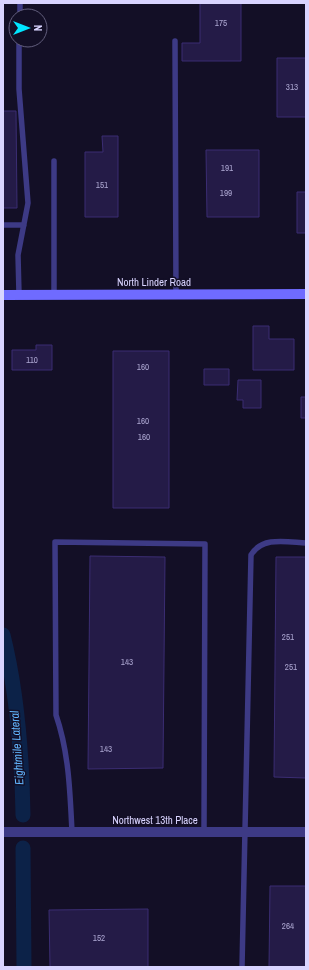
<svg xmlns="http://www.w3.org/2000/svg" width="309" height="970" font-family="'Archivo Narrow',sans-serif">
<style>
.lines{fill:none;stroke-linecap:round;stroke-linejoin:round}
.canal{stroke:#0c2248;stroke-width:15}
.building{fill:#241b47;stroke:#3b2d73}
.lane{stroke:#3d3a85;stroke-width:5.5}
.street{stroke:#3d3a85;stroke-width:10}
.secondary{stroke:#6f6bff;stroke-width:10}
.labels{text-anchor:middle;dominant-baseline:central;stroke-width:3;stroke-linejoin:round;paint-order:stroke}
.number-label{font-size:9px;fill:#aca6d1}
.street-label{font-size:11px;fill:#d9d4ff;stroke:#130f26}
.water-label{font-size:12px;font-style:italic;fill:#62b6ff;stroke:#130f26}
</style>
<rect width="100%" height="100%" fill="#130f26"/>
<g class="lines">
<path class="canal" d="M 3,635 C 17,691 22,757 23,815
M 23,848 L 24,967"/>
</g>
<path class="building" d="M 200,3 L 241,3 L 241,61 L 182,61 L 182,43 L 200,43 Z
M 277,58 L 306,58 L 306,117 L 277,117 Z
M 3,111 L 16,111 L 17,208 L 3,208 Z
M 102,136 L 118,136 L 118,217 L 85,217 L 85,152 L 103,152 Z
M 206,150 L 259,150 L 259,217 L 207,217 Z
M 297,192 L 306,192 L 306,233 L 297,233 Z
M 253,326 L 269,326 L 269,339 L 294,339 L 294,370 L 253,370 Z
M 36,345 L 52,345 L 52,370 L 12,370 L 12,350 L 36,350 Z
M 113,351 L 169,351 L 169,508 L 113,508 Z
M 204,369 L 229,369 L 229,385 L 204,385 Z
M 238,380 L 261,380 L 261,408 L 243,408 L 243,400 L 237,400 Z
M 301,397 L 306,397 L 306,418 L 301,418 Z
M 90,556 L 165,557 L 163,768 L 88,769 Z
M 276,557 L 306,557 L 306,778 L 274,777 Z
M 270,886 L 306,886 L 306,967 L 269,967 Z
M 148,909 L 148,967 L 50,967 L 49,910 Z"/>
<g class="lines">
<path class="lane" d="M 20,16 L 20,3
M 175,41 L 176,294
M 54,161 L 54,294
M 3,225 L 24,225
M 19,294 L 18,255 L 28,203 L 19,89 L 19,40
M 72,832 C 70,792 69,753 56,715 L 55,542 L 205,544 L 204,832
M 242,967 L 251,555 C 262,536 287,542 306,543"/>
<path class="street" d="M 3,832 L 306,832"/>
<path class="secondary" d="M 3,295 L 306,294"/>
</g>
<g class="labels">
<g class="number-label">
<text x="221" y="23">175</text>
<text x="292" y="87">313</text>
<text x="227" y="168">191</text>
<text x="102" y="185">151</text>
<text x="226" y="193">199</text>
<text x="32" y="360">110</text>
<text x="143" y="367">160</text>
<text x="143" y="421">160</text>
<text x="144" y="437">160</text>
<text x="288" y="637">251</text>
<text x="127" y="662">143</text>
<text x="291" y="667">251</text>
<text x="106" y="749">143</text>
<text x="288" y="926">264</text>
<text x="99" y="938">152</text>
</g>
<g class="street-label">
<text x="154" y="282">North Linder Road</text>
<text x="155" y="820">Northwest 13th Place</text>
</g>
<g class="water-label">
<text transform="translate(17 748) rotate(-94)">Eightmile Lateral</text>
</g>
</g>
<rect width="309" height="970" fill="none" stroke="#d9d4ff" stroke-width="8"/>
<g transform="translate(28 28) rotate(90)"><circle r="19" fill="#130f26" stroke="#625e7d"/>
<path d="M0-3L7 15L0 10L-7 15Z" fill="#00e5ff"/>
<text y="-6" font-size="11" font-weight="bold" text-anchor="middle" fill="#d9d4ff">N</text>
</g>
</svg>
